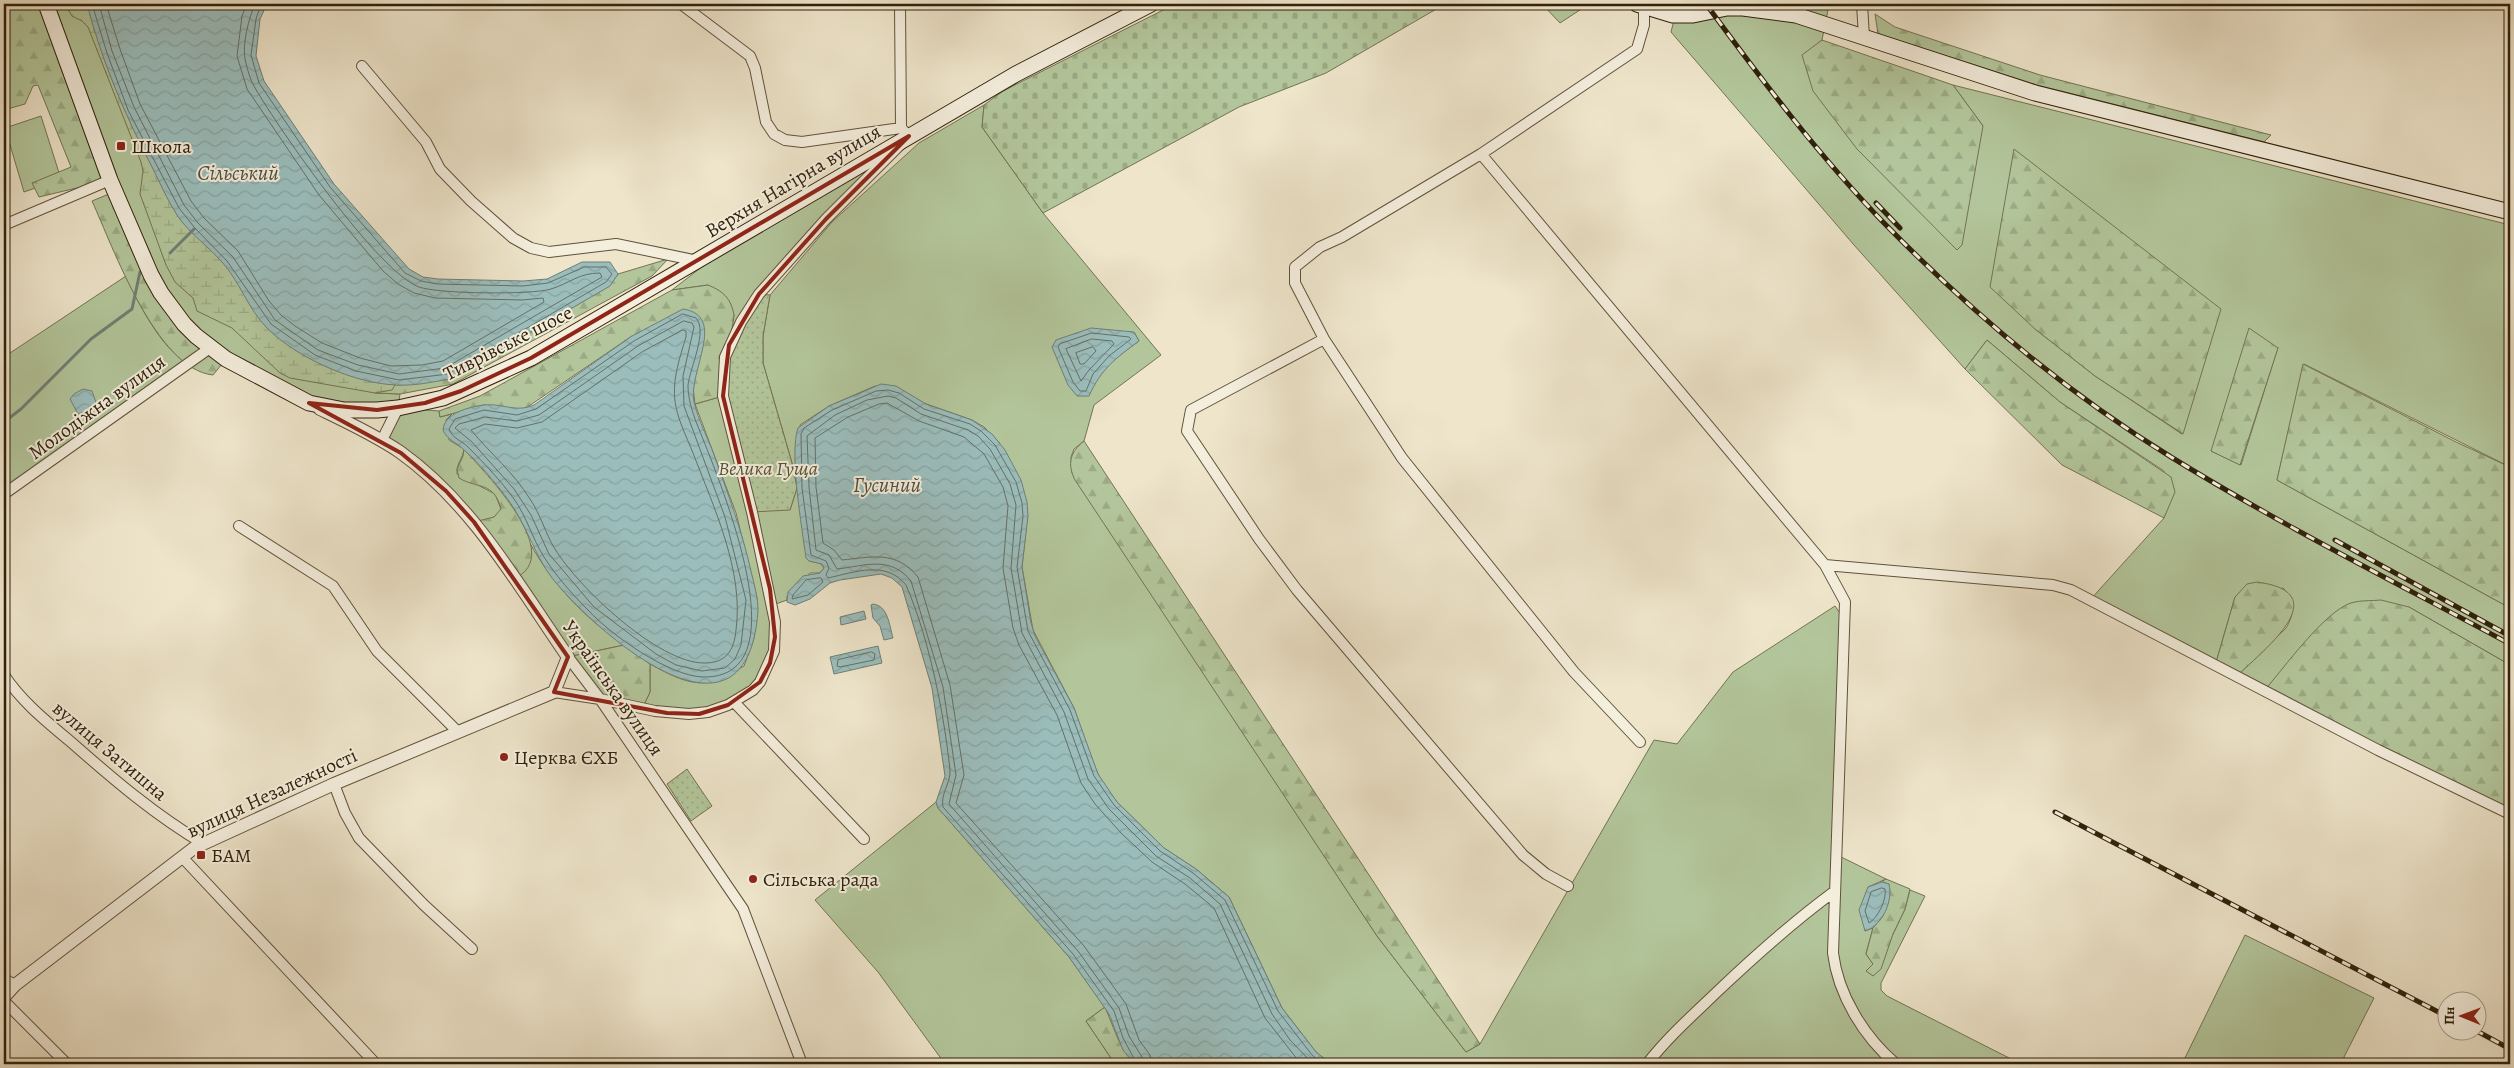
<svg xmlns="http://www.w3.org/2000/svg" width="2514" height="1068" font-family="Alegreya,serif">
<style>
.green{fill:#b3c69b;stroke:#727453;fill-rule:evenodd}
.forest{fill:url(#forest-firs);stroke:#727453}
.wetland{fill:url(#wetland-marsh);stroke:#727453}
.cemetery{fill:url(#cemetery-stones);stroke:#727453}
.park{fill:url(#park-dots);stroke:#727453}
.water{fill:url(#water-waves);stroke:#707f76}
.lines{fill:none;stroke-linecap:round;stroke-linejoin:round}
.shore{stroke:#667064;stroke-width:1}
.stream{stroke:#707f76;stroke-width:3}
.minor-casing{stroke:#60523b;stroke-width:12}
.tertiary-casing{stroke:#60523b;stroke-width:14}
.secondary-casing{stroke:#30210b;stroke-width:17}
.minor{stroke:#f4eedd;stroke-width:10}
.tertiary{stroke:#f4eedd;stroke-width:12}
.secondary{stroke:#f4eedd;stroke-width:15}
.rail-casing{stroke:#30210b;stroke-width:5}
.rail{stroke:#f4eedd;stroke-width:3;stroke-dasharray:9;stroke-linecap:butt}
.marked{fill:none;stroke:#8f2418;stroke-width:4;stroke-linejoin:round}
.poi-dot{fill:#8f2418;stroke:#f4eedd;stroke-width:2}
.labels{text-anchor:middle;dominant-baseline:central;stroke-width:4;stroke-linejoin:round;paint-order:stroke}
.poi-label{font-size:20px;fill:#30210b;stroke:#f4eedd;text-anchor:start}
.street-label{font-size:20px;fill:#30210b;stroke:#f4eedd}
.park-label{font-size:20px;font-style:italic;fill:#575336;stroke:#f4eedd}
.water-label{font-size:21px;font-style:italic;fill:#505040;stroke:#f4eedd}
</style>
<defs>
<pattern id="forest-firs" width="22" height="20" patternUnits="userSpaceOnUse" patternTransform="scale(1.25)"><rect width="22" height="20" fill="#b3c69b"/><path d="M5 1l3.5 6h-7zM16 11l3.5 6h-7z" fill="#9aaa84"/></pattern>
<pattern id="wetland-marsh" width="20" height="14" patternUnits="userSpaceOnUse" patternTransform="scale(1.25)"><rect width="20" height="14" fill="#b3c69b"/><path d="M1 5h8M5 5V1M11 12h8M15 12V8" fill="none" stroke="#9aaa84"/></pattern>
<pattern id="cemetery-stones" width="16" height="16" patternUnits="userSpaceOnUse" patternTransform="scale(1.25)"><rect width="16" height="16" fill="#b3c69b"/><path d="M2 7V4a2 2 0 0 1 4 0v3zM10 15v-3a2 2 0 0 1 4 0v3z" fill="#9aaa84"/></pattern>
<pattern id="park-dots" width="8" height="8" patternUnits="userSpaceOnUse" patternTransform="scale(1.25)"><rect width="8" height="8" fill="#b3c69b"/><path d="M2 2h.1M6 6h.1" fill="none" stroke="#9aaa84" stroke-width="1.8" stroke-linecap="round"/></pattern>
<pattern id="water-waves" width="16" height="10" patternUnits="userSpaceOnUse" patternTransform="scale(1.25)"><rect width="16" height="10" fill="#9bbebd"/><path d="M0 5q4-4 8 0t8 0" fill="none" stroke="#86a3a1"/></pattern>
</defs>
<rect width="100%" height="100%" fill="#eee5cb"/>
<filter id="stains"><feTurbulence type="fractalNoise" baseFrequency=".004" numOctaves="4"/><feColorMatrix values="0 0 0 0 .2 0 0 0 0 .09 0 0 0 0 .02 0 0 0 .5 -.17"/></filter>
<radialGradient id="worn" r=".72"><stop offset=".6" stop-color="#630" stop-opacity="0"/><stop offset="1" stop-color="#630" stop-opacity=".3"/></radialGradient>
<path class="green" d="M 46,4 L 87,4 L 375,393 L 400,394 L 398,408 L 439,411 L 440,417 L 452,414 L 446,420 L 449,440 L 464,449 C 463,459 456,463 457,474 L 495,494 L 501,509 C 496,520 485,520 474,522 L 382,440 L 398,409 L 331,408 L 226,359 L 161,293 Z
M 1542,4 L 1589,4 L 1560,23 Z
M 1663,4 L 1829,5 L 1822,40 L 1803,57 L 1983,126 L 1953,85 L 2510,225 L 2510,467 L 2304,364 L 2277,480 L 2510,608 L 2510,665 L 2409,607 L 2325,621 L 2264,691 L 2236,677 L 2286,628 C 2295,613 2295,601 2283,588 L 2235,597 L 2215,666 L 2090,600 L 2164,518 L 2164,471 L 2060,402 L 1987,340 L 1965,369 L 1854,245 L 1671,32 L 1677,8 ZM 2035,329 L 2182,434 L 2095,376 ZM 2278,347 L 2241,465 L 2211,451 Z
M 984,105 L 982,127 L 1043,213 L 1161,355 L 1094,405 L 1084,441 L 1074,449 L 1071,457 L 1072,473 L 1377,936 L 1466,1052 L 1480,1044 L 1654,740 L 1677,744 L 1733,672 L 1835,606 L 1844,619 L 1837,855 L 1886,879 L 1868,887 L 1865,931 L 1873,928 L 1866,954 L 1873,964 L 1873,976 L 1905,909 L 1910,890 L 1925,896 L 1881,983 L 1881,990 L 1887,996 L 2021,1064 L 1331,1064 L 1316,1052 L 1282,1008 L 1229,897 L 1196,869 L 1164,848 L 1117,802 L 1102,782 L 1094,765 L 1074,708 L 1033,630 L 1022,567 L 1026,529 L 999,442 L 984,427 L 972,420 L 875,386 L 829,406 L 800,425 L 809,561 L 820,563 L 824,568 L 820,573 L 810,573 L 787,596 L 787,600 L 773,605 L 775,637 L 760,682 L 718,709 L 642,709 L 650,692 L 650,664 C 667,673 692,688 712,681 C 723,678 734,671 744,666 L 754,638 L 757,598 L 736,513 L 695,404 L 723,396 L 790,510 L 797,488 L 792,463 L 763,363 L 763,336 L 770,295 L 832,222 L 919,143 ZM 1134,332 L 1139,341 L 1113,360 L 1097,378 Z
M 41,116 L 61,179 L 24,192 L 5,128 Z
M 863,172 L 866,175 L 759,294 L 729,345 L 734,315 L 708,285 L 672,290 L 703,266 Z
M 126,276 C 139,305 161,348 188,364 L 4,494 L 4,357 Z
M 530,543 C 552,584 585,618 624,645 L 568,657 L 513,579 C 528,569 534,560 530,543 Z
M 936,802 L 938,808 L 1069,957 L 1105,1007 L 1086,1021 L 1115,1064 L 945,1064 L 878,972 L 815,900 Z
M 2245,935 L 2374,998 L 2344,1057 L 2347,1064 L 2182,1064 Z"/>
<path class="forest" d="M 4,4 L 46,4 L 110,180 L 39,197 L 32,183 L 71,167 L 38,85 L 33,86 L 25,104 L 4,110 Z
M 1875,14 L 1895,27 L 2040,75 L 2271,135 L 2264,142 L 2037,85 L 1878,34 Z
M 1822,40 L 1953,85 L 1983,126 L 1962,245 L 1957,250 L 1857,149 L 1813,91 L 1802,55 Z
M 2014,149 L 2221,309 L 2183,434 L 2095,376 L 2035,329 L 1990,287 Z
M 116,191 L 161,293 L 226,359 L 213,375 C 156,369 113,247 92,201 Z
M 668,259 L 652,276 L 453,384 L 400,394 L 375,393 L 379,383 L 399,385 L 450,379 L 609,286 L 618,274 Z
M 708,285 C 723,291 731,298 734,315 L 723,396 L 695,404 L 693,387 L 696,368 L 632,336 L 526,408 L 517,410 L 484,405 L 440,417 L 439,411 L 480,396 L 672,290 Z
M 2249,328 L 2278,348 L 2240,465 L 2211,451 Z
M 1987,340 L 2060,402 L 2171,477 L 2175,492 L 2164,518 L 2062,465 L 1965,369 Z
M 2303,364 L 2456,442 L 2510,467 L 2510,608 L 2277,480 Z
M 1084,441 L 1480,1044 L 1466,1052 L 1377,936 L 1075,480 C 1067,464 1070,452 1084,441 Z
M 464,449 C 483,471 569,556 513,579 L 474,522 L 494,517 L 501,509 C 494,481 477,489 459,478 L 457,469 L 463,456 Z
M 2257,582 C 2339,593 2262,651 2236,677 L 2215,666 L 2235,597 L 2247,584 Z
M 2381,600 L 2409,607 L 2510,665 L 2510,814 L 2264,691 C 2283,669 2325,611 2351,603 C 2361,600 2371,601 2381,600 Z
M 624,645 L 650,664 L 650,692 L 642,709 L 600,699 L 568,657 Z
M 1886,879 L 1910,889 L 1905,909 L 1893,934 L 1881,969 L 1873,976 L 1866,971 L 1873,964 L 1866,954 L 1873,928 L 1883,916 L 1889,884 L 1882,882 Z
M 1105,1007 L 1118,1039 L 1134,1064 L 1115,1064 L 1086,1021 Z"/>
<path class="wetland" d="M 65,4 L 101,4 L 395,385 L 392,390 L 375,393 L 290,378 L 280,373 L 232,328 L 197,311 L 193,298 L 175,282 L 166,265 L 140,194 L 143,171 L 141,162 L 88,27 L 82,21 L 72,16 Z"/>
<path class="cemetery" d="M 1175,4 L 1445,4 L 1326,73 L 1239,107 L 1043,213 L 982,127 L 984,105 L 1003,91 Z"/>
<path class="park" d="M 759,294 L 770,295 L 763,336 L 763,363 L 792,463 L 797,488 L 790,510 L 752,512 L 723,396 L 723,369 Z
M 687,769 L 712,806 L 691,821 L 667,784 Z"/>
<path class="water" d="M 87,4 L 267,4 L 260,19 L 256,56 L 264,81 L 334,184 L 409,269 L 423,277 L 438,279 L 523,281 L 547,279 L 582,262 L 610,262 L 618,274 L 610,286 L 450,379 C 432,382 415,386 397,385 C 355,384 297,358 267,328 C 248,309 240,282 222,262 C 210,248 194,237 182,222 C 170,206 162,187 153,169 C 125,115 102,62 87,4 Z
M 683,309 C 728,316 688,371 694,402 C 698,420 708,438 714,455 C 728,494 742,531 751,571 C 754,584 758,597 758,611 C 747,764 598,635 552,578 C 533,553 526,522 506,497 C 494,481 479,463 463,449 C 456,442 447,440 443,430 C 444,413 469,407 484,405 C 502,403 516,413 534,405 L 632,336 Z
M 1091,328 L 1134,332 L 1139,341 C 1116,358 1101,369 1089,396 L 1077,396 L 1068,385 L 1052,347 L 1056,340 Z
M 881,384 L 896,386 L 926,404 L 972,420 L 992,434 L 1005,450 L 1021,480 L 1027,502 L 1028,516 L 1022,567 L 1031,623 L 1035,636 L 1074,708 L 1098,774 L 1117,802 L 1164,848 L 1196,869 L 1229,897 L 1282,1008 L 1316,1052 L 1331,1064 L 1134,1064 L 1123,1050 L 1109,1014 L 1069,957 L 938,808 L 936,802 L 945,776 L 932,688 L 902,587 L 892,578 L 881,574 L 840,580 L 830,583 L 810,599 L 795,605 L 787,602 L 788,592 L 803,576 L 820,573 L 824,568 L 822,564 L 809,561 L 806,558 C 802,528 789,453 798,428 L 829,406 Z
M 83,389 L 92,391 L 98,408 L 78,414 L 70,399 L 74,394 Z
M 873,604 C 888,606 889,624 893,638 L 884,640 L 880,626 L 873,618 L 871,605 Z
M 864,611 L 866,619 L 841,625 L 840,617 Z
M 878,646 L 882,663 L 834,674 L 830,657 Z
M 1882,882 L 1889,884 C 1893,901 1883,925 1865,931 L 1859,910 L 1868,887 Z"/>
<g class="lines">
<path class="shore" d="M 92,4 L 107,53 L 128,110 L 179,208 L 194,227 L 227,261 L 271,324 L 315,355 L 356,371 L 399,380 L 448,374 L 606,282 L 612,274 L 606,267 L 584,267 L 548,283 L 523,286 L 438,284 L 421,281 L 405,273 L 330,187 L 259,83 L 251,55 L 256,19 L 261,4
M 99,4 L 112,51 L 134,107 L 184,205 L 198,223 L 233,257 L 275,320 L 318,350 L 358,365 L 399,374 L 445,368 L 602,277 L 600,273 C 579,273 570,283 551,289 C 532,295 438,294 419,287 C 378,272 279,129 255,88 C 250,80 247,68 245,59 C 242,45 249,17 255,4
M 106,4 L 120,49 L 140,104 L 191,201 L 204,218 L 238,251 L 269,301 L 281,315 L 295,326 L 322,343 L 360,358 L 391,366 L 422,365 L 443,361 L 544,302 L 543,298 L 522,300 L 435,298 L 414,293 L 398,284 L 383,271 L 319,195 L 247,89 L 237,56 L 242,16 L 247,4
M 683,314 L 696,318 C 708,331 690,368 688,385 C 688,397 691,407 695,419 C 713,466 808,679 703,677 C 669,676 611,635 588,610 C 572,594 556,576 544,557 C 532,538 527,517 514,499 C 501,481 484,463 468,447 C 462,441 452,438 449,429 L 455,419 L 484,410 L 517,415 L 536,409 L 634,341 Z
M 684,321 L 692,323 L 694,327 L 683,376 L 684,406 L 725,517 L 746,600 L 741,645 L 735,659 L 725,668 L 702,671 L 676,665 L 656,654 L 594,607 L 549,554 L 531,515 L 514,489 L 472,442 L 455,428 L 459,424 L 485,417 L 517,421 L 539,415 L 638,346 Z
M 683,330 L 686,331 L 686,337 C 679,360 671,383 676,407 C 679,422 687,438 693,453 C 714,508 744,571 736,630 C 734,651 726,663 704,663 C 658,663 578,587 555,549 C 545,533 541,515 530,499 C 514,473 490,453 471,430 L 485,424 L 517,428 L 542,422 L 642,352 Z
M 1092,333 L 1129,337 L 1131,339 L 1109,356 L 1093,374 L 1086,391 L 1080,391 L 1073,382 L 1058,347 L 1060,344 Z
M 1092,339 L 1112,341 L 1114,344 L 1089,370 L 1081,381 L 1066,349 Z
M 1093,347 L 1096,351 L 1084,364 L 1080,364 L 1076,353 Z
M 821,578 L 823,582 L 808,595 L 792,599 L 793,595 L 806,580 Z
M 872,652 L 875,654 L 874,660 L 840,667 L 837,666 L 838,660 Z
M 1882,888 L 1885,889 C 1887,899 1878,918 1869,923 L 1865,911 L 1871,892 Z
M 1137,1064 L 1123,1038 L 1114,1011 L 1073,954 L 943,807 C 940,794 951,783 950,770 C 944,713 929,638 906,585 C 886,560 855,572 828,578 L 826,575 L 829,568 L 826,561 L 811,555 L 802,488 L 801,434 L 804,428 L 832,410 L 876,391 L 888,390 L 899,393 L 924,409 L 970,424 L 981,431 L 995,445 L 1016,482 L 1022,503 L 1023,516 L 1017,567 L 1028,631 L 1070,710 L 1094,776 L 1114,805 L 1160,851 L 1193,873 L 1225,900 L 1278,1011 L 1312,1055 L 1323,1064
M 1144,1064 L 1142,1057 L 1129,1036 L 1119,1008 L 1078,951 L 949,804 L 956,775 L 943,687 L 911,581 C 890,555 865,566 837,569 L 829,555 L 816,550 L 809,487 L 807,436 L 835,415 L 867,400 L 888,396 L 896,398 L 921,414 L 968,430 L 978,436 L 990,449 L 1010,484 L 1016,505 L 1011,568 L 1022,633 L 1064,712 L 1088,779 L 1109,809 L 1156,856 L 1190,878 L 1220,904 L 1272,1014 L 1290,1040 L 1313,1064
M 1151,1064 L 1150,1055 L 1139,1040 L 1126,1004 L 1084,946 L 956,803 L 964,775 L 950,685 L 918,577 C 896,550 872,557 842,560 L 834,550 L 823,543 L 816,487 L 815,438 L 848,417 L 879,404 L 887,403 L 919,421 L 964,437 L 984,454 L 1003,487 L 1008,506 L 1003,568 L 1013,628 L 1019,645 L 1057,715 L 1081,783 L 1095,804 L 1121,833 L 1152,862 L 1185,884 L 1214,908 L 1265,1018 L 1301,1064"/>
<path class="stream" d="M 170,253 L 194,229
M 4,422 L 21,409 L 91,339 L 132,309 L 140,272"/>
<g class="minor-casing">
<path id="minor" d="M 681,4 L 750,56 L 755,68 L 766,122 L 774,134 L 785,140 L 802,142 L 901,128
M 1862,4 L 1864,37
M 362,66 L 426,142 L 440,169 L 471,201 L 513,238 L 531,248 L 549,252 L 616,244 L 698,261
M 1481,154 L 1825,565 L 1845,602 L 1833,953 C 1838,995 1864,1037 1896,1064
M 4,225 L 110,180
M 1324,339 L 1402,458 L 1574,672 L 1640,742
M 382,440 L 398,408
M 4,494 L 210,348
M 239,526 L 333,586 L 377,651 L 457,731
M 1825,565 L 2053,585 L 2071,590 L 2378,750 L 2510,814
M 568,657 L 600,699 L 743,909 L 802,1064
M 4,675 C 22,702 46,721 71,742 C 113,779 155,815 204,844
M 554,692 L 600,699 L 655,711 L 689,714 L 708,712 L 728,705 L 753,690 L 760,682 L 774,651 L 775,622 L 752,512 L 723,396 L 725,357 L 741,322 L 759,294 L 826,219 L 909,136 L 901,128 L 900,4
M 734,702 L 864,839
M 334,784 L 345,813 L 359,838 L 424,905 L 472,949
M 182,857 L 376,1064
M 1568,886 L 1546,874 L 1523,855 L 1297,590 L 1259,539 L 1187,431 L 1191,410 L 1324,339 L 1295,283 L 1295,267 L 1320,247 L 1342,237 L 1481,154 L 1637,49 L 1644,25 L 1644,7
M 4,979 L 15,985
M 4,1001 L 67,1064
M 1647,1064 C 1668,1037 1694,1014 1719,990 C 1756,955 1794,921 1835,891"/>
</g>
<g class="tertiary-casing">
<path id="tertiary" d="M 4,997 L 15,985 L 194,848 L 334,784 L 554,692 L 568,657 C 518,585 473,504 400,452 C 375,435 347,422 320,409"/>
</g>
<g class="secondary-casing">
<path id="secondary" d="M 46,4 L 110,180 L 151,275 L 161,293 L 184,324 L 196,336 L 226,359 L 309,403 L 344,410 L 377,410 L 398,408 L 443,398 L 531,358 L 1016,74 L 1151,4
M 1637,4 L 1673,15 L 1693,15 L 1727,8 L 1743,8 L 1796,15 L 2035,93 L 2510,212"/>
</g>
<use href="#minor" class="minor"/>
<use href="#tertiary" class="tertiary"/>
<use href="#secondary" class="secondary"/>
<g class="rail-casing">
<path id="rail" d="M 1706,4 C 1761,79 1819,156 1884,223 C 1970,311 2067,393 2171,457 C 2281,525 2397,583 2510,644
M 1876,203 L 1900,228
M 2335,540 L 2510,636
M 2055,812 L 2446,1016
M 2475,1030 L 2510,1049"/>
</g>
<use href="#rail" class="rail"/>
</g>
<path class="marked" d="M 909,136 L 826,219 L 759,294 L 729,345 L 723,396 L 770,589 L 775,637 L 770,663 L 760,682 L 728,705 L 699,714 L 667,713 L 554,692 L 568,657 L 474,522 L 446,491 L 401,453 L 309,403 L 377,410 L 425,403 L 461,391 L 531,358 Z"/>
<g class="poi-dot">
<rect x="116" y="141" width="10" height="10" rx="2.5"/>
<circle cx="504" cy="757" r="5"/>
<rect x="196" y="850" width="10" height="10" rx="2.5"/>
<circle cx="753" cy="879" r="5"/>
</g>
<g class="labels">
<g class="poi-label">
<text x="131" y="146">Школа</text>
<text x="514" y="757">Церква ЄХБ</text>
<text x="211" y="855">БАМ</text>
<text x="763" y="879">Сільська рада</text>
</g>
<g class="street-label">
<text transform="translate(793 181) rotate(-31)">Верхня Нагірна вулиця</text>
<text transform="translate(508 343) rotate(-27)">Тиврівське шосе</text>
<text transform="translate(97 407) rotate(-36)">Молодіжна вулиця</text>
<text transform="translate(613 688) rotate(55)">Українська вулиця</text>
<text transform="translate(110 751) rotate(40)">вулиця Затишна</text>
<text transform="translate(272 793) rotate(-25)">вулиця Незалежності</text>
</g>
<g class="park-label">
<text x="768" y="468">Велика Гуща</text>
</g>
<g class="water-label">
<text x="238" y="173">Сільський</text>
<text x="887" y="485">Гусиний</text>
</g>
</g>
<rect width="2514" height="1068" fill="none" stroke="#eee5cb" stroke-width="20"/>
<rect x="5" y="5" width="2504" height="1058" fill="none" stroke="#30210b" stroke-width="2.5"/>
<rect x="10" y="10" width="2494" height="1048" fill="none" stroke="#30210b"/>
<g transform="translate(2462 1016) rotate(271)"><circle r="24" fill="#f4eedd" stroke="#a69c89"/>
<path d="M0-4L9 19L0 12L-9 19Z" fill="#8f2418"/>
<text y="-8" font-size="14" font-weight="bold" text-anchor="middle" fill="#30210b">Пн</text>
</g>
<rect width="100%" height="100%" filter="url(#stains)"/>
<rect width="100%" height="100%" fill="url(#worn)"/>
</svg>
